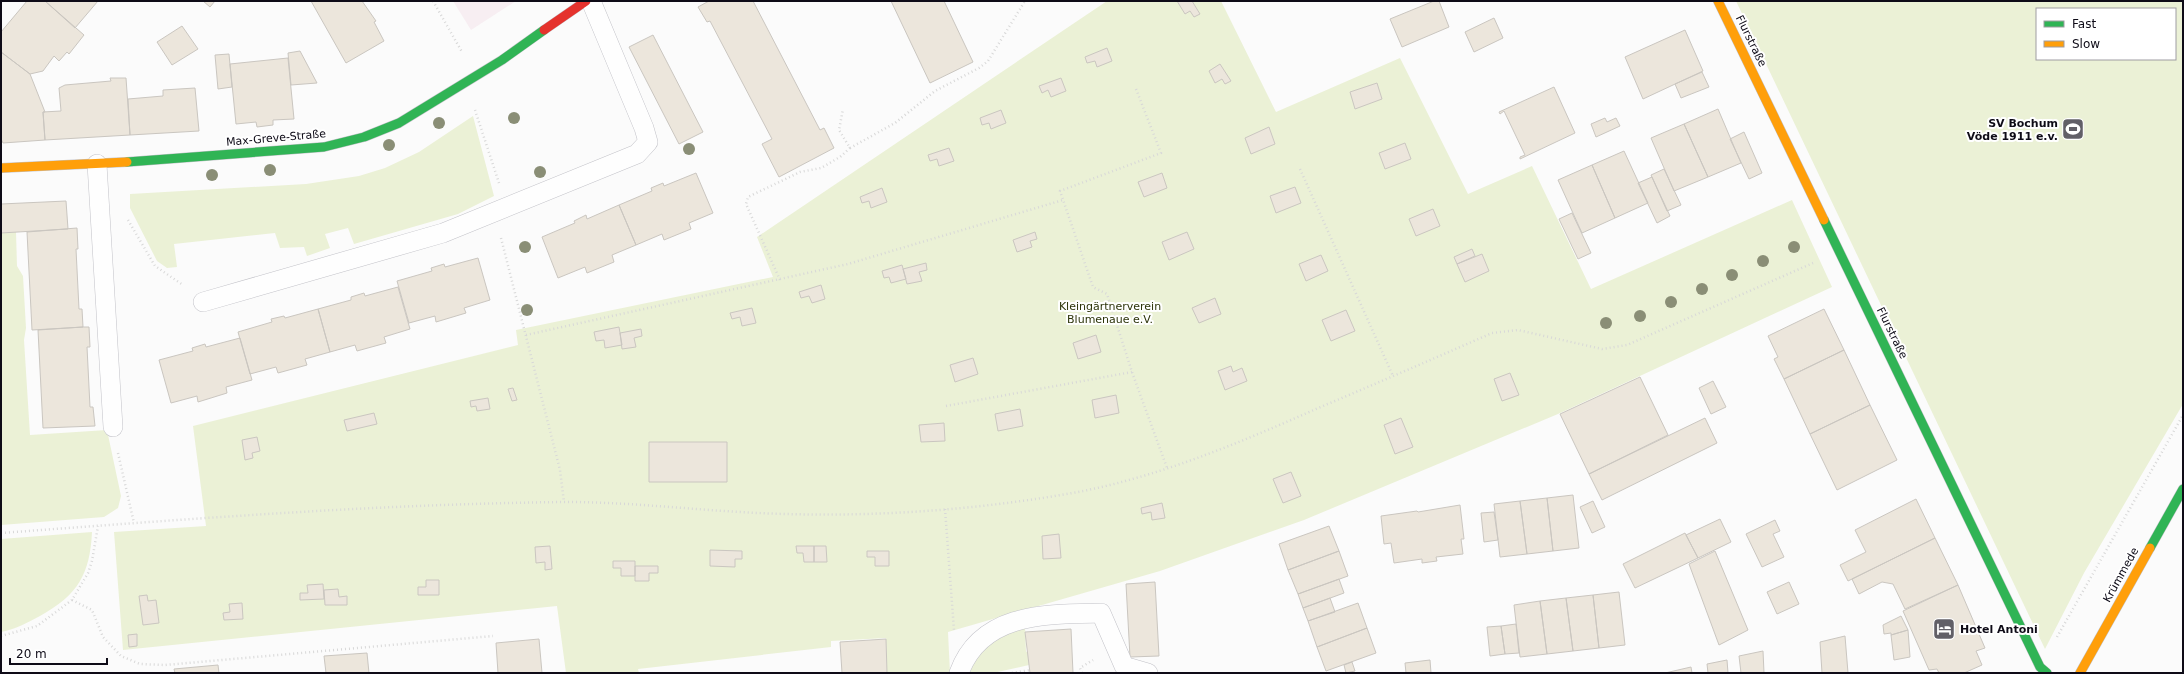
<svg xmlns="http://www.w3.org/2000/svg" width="2184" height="674" font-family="'DejaVu Sans',sans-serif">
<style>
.industrial{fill:#f7eef2}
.green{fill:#ebf1d6;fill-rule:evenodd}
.building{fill:#ece6dc;stroke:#cac6c0}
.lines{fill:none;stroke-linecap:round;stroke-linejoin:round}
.lane-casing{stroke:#c2c2c8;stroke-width:20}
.fast-casing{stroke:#c2c2c8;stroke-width:10}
.slow-casing{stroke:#c2c2c8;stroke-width:10}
.jam-casing{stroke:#c2c2c8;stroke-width:10}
.path{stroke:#d8d8d8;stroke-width:2.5;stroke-dasharray:1 3;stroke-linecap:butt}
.lane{stroke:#fefefe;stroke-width:19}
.fast{stroke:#30b455;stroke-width:9}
.slow{stroke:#ff9f0a;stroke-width:9}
.jam{stroke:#e5322d;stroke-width:9}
.tree{fill:#8a8e76}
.labels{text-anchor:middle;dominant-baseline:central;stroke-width:4;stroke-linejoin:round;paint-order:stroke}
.street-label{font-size:11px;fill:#0e0b17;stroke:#fff}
.poi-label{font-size:11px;font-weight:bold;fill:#0e0b17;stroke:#fff;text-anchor:end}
.park-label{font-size:11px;fill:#2d340a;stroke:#fff}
</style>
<rect width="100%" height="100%" fill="#fbfbfb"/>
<path class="industrial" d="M 453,1 L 516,1 L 471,30 Z"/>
<path class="green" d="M 1107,1 L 1221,1 L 1276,112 L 1400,58 L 1468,194 L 1532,166 L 1591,289 L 1792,200 L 1832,287 L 1558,414 L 1304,520 L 1160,571 L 948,632 L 950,673 L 887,673 L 886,638 L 831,641 L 831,647 L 638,669 L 639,673 L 566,673 L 557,606 L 123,650 L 114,532 L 206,526 L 193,426 L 518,345 L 516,330 L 773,277 L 757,237 Z
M 1736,1 L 2183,1 L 2183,404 L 2084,573 L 2045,649 ZM 2037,9 L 2175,9 L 2175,59 L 2037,59 Z
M 473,116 L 494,196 L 458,214 L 354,244 L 348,228 L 325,234 L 330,248 L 307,256 L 304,247 L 280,248 L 275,233 L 174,244 L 177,267 L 167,268 L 157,261 L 130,208 L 130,194 L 306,184 L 359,176 L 385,168 L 419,152 Z
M 16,232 L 17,266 L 23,276 L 26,328 L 24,340 L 30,435 L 107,430 L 121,496 L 118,508 L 104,517 L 1,525 L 1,233 Z
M 92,532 C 90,574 78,595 40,616 C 27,623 16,629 1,632 L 1,539 Z
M 1025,626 L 1026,652 L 1028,651 L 1029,665 L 993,673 L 968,673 C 981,649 998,633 1025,626 Z"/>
<path class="building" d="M 27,1 L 45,1 L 84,35 L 69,54 L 67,52 L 59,61 L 54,56 L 43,71 L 30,74 L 1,52 L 1,32 Z
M 45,1 L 98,1 L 75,28 Z
M 203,1 L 215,1 L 210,7 Z
M 311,1 L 362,1 L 376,21 L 374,22 L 384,41 L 346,63 Z
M 709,1 L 753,1 L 820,130 L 824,128 L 834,148 L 779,177 L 762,144 L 772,139 L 710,21 L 707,22 L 698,7 Z
M 891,1 L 944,1 L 973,62 L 930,83 Z
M 1177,1 L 1192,1 L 1200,14 L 1194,17 L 1190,11 L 1185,14 Z
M 1434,1 L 1439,1 L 1449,27 L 1402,47 L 1390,19 Z
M 1494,18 L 1503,38 L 1474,52 L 1465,32 Z
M 182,26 L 198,49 L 172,65 L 157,42 Z
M 1685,30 L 1703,71 L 1643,99 L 1625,57 Z
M 653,35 L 703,132 L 679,144 L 629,47 Z
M 1107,48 L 1112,61 L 1097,67 L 1095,61 L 1087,63 L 1085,57 Z
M 300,51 L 317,83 L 291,85 L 288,53 Z
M 1,52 L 30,74 L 45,112 L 43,112 L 45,140 L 3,143 L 1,139 Z
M 229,54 L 232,87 L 218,89 L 215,55 Z
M 288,58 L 294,119 L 273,120 L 273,125 L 257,127 L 256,122 L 236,124 L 230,64 Z
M 1220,64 L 1231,81 L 1225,84 L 1222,79 L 1215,83 L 1209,71 Z
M 1702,72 L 1709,87 L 1681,98 L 1675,84 Z
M 110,78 L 126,78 L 130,135 L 45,140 L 43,112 L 61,111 L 59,88 L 65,85 L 111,81 Z
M 1061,78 L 1066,91 L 1051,97 L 1048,90 L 1042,93 L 1039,86 Z
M 1377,83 L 1382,99 L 1355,109 L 1350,92 Z
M 1554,87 L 1575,133 L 1520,159 L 1520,157 L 1525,155 L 1504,111 L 1500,114 L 1499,112 Z
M 195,88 L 199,131 L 130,135 L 128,99 L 163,96 L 163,90 Z
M 1718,109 L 1741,163 L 1708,177 L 1684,124 Z
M 1001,110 L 1006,123 L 991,129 L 989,123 L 982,125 L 980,118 Z
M 1605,118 L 1607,122 L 1616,118 L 1620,126 L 1596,137 L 1591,124 Z
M 1684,124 L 1708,177 L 1674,191 L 1651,138 Z
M 1269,127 L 1275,144 L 1251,154 L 1245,138 Z
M 1744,132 L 1762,173 L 1749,179 L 1730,139 Z
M 1405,143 L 1411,159 L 1385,169 L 1379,153 Z
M 949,148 L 954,161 L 939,166 L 937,159 L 930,161 L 928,155 Z
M 1624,151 L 1648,203 L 1615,218 L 1592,165 Z
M 1592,165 L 1615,218 L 1582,233 L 1558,180 Z
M 1664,169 L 1681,205 L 1667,211 L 1651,175 Z
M 696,173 L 713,213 L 689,223 L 691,229 L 664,240 L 662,234 L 636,245 L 619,205 L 652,191 L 651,188 L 663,183 L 664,186 Z
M 1162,173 L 1167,188 L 1144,197 L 1138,182 Z
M 1652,177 L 1670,216 L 1657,223 L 1638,183 Z
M 1295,187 L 1301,203 L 1276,213 L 1270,196 Z
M 882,188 L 887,202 L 871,208 L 869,201 L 862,203 L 860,197 Z
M 66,201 L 68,229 L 1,233 L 1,204 Z
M 619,205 L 636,245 L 612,255 L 614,262 L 587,273 L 585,267 L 558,278 L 542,237 L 575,223 L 574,221 L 586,215 L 587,219 Z
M 1433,209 L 1440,226 L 1416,236 L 1409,219 Z
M 1572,213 L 1591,253 L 1578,259 L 1559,219 Z
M 77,228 L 78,249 L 76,249 L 79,309 L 82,309 L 83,327 L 32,330 L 27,232 Z
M 1035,232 L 1037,239 L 1030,241 L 1032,247 L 1017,252 L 1013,240 Z
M 1187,232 L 1194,249 L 1169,260 L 1162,242 Z
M 1472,249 L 1475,256 L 1457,264 L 1454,257 Z
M 1482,254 L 1489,271 L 1465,282 L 1457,264 Z
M 1321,255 L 1328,271 L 1306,281 L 1299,264 Z
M 478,258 L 490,300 L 464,308 L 466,313 L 436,322 L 435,316 L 409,323 L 397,281 L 432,271 L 431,268 L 444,264 L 445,267 Z
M 926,263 L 927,270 L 919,272 L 922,281 L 907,284 L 903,269 Z
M 902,265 L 906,279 L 891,283 L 889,277 L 884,278 L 882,271 Z
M 821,285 L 825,299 L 812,303 L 809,296 L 801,298 L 799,292 Z
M 398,287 L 410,329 L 384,337 L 386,343 L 357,351 L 355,345 L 330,352 L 318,309 L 351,300 L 351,297 L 364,293 L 365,296 Z
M 1215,298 L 1221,314 L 1199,323 L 1192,308 Z
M 752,308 L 756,323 L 742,326 L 740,317 L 732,319 L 730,313 Z
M 318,309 L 330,352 L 305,359 L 307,365 L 278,373 L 276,367 L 250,374 L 238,332 L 272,322 L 271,319 L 284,316 L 285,318 Z
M 1824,309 L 1844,350 L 1784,379 L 1774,359 L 1778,357 L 1768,336 Z
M 1346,310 L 1355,331 L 1331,341 L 1322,320 Z
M 83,327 L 89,327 L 90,347 L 87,347 L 90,407 L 93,407 L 95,426 L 43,428 L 38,330 Z
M 619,327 L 622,345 L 605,348 L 604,340 L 596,341 L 594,332 Z
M 641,329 L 642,336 L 634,338 L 636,347 L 622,349 L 620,333 Z
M 1096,335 L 1101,352 L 1078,359 L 1073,343 Z
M 240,338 L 252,380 L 226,387 L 227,393 L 198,402 L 197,396 L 171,403 L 159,360 L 193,351 L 192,348 L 205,344 L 206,347 Z
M 1844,350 L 1870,405 L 1810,434 L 1784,379 Z
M 973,358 L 978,374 L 955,382 L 950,365 Z
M 1231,366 L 1233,372 L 1242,368 L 1247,381 L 1225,390 L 1218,371 Z
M 1510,373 L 1519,395 L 1502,401 L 1494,379 Z
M 1640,377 L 1668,435 L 1589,474 L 1560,414 Z
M 1713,381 L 1726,407 L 1711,414 L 1699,388 Z
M 513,388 L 517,400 L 512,401 L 508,389 Z
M 1116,395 L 1119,413 L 1095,418 L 1092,400 Z
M 488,398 L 490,409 L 477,411 L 476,406 L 471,407 L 470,401 Z
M 1870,405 L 1897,460 L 1837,490 L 1810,434 Z
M 1020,409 L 1023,426 L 998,431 L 995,414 Z
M 374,413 L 377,424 L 347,431 L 344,420 Z
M 1401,418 L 1413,447 L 1395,454 L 1384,425 Z
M 1705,418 L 1717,443 L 1602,500 L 1589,474 Z
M 944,423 L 945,441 L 921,442 L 919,425 Z
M 257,437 L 260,451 L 252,453 L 253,458 L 245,460 L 242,440 Z
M 649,442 L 727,442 L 727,482 L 649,482 Z
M 1291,472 L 1301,496 L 1283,503 L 1273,479 Z
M 1573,495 L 1579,548 L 1553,551 L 1547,498 Z
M 1547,498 L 1553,551 L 1527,554 L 1520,501 Z
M 1916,499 L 1935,538 L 1848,581 L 1840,565 L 1866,552 L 1855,530 Z
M 1520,501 L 1527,554 L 1500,557 L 1494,504 Z
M 1593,501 L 1605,527 L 1592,533 L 1580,507 Z
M 1162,503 L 1165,518 L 1152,520 L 1151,512 L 1142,514 L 1141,508 Z
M 1460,505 L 1464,539 L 1461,539 L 1463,554 L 1436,557 L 1437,561 L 1422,563 L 1422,559 L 1394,563 L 1391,543 L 1384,544 L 1381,516 L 1417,511 L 1418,512 Z
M 1494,512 L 1498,540 L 1484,542 L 1481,513 Z
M 1720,519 L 1731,542 L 1698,558 L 1686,535 Z
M 1775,520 L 1780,531 L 1773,534 L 1784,557 L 1762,567 L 1746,534 Z
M 1329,526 L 1339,551 L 1288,570 L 1279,544 Z
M 1685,533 L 1698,558 L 1635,588 L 1623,564 Z
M 1059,534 L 1061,558 L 1043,559 L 1042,536 Z
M 1935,538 L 1958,585 L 1905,609 L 1893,584 L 1882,582 L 1859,594 L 1852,579 Z
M 550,546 L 552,569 L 545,570 L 545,562 L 536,563 L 535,547 Z
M 796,546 L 814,546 L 814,562 L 804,562 L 803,553 L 797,553 Z
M 814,546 L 826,546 L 827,562 L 814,562 Z
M 710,550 L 742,551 L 742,559 L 735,559 L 735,567 L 710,566 Z
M 867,551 L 889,551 L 889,566 L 875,566 L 875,557 L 867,557 Z
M 1339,551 L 1348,576 L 1298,594 L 1288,570 Z
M 1715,551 L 1748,630 L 1719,645 L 1689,564 Z
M 613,561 L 635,561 L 635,576 L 621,576 L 621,568 L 613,568 Z
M 635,566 L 658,566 L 658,573 L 649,573 L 649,581 L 635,581 Z
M 1339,579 L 1344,593 L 1303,608 L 1298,594 Z
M 426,580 L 439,580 L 439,595 L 418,595 L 418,587 L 426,587 Z
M 1155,582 L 1159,656 L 1130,657 L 1126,584 Z
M 1789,582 L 1799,604 L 1777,614 L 1767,592 Z
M 323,584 L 324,599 L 300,600 L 300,593 L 308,593 L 307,585 Z
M 1958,585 L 1985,648 L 1976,651 L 1982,665 L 1964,673 L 1939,673 L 1937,669 L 1929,670 L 1903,611 Z
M 338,589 L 339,597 L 347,596 L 347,605 L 325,605 L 324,590 Z
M 1619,592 L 1625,645 L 1599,648 L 1593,595 Z
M 147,595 L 148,601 L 156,600 L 159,623 L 143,625 L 139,596 Z
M 1593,595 L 1599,648 L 1573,651 L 1566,598 Z
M 1330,598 L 1335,612 L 1308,621 L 1303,608 Z
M 1566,598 L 1573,651 L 1547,654 L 1540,601 Z
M 1540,601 L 1547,654 L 1520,657 L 1514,605 Z
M 242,603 L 243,619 L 224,620 L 223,613 L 230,612 L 229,604 Z
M 1358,603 L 1367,628 L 1317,647 L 1308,621 Z
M 1901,616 L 1908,630 L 1891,635 L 1891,633 L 1884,634 L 1883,625 Z
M 1516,624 L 1519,653 L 1505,654 L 1501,626 Z
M 1501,626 L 1505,654 L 1490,656 L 1487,627 Z
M 1367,628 L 1376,653 L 1326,671 L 1317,647 Z
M 1071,629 L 1073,673 L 1030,673 L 1025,632 Z
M 1908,630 L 1910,657 L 1894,660 L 1891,635 Z
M 137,634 L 137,646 L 129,647 L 128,635 Z
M 1845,636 L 1848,673 L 1822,673 L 1820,642 Z
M 539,639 L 542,673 L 498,673 L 496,643 Z
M 886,639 L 887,673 L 842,673 L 840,642 Z
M 1763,651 L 1764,673 L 1741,673 L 1739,656 Z
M 367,653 L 369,673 L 326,673 L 324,656 Z
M 1430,660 L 1431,673 L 1406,673 L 1405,663 Z
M 1727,660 L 1728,673 L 1708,673 L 1707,664 Z
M 1352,662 L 1355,671 L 1346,673 L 1344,665 Z
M 218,665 L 219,673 L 175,673 L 174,669 Z
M 1691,667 L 1692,673 L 1665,673 Z"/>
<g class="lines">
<g class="lane-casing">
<path id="lane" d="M 97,164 L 113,427
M 203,302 L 443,233 L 637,154 L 648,142 L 644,128 L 591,1
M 959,673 C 981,612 1047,614 1101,613 L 1124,666 L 1148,673"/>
</g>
<g class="fast-casing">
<path id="fast" d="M 127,162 L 324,147 L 364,137 L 399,123 L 502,60 L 544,30
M 1824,220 L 2040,667 L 2047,673
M 2150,548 L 2183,489"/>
</g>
<g class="slow-casing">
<path id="slow" d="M 1718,1 L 1824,220
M 1,168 L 127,162
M 2080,673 L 2150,548"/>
</g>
<g class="jam-casing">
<path id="jam" d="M 544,30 L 586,1"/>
</g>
<path class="path" d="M 433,1 L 462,52
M 1136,89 L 1161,153 L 1060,191 L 1093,287 L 1107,294 L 1132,372 L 1167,468
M 475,110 L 499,183
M 850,148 L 895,123 L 935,91 L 979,68 L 988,61 L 1025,1
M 1300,169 L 1393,376
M 128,220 L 155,266 L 183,285
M 501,238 L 560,470 L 564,502
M 780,280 L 746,204 L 748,197 L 800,172 L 821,168 L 840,157 L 850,148 L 839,130 L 843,109
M 526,335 L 848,264 L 1063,200
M 946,406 L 1132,372
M 118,453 L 134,523
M 945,509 L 954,630
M 1,533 C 189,519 377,504 566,502 C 630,502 694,510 758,513 C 864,518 973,511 1078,492 C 1161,476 1239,443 1316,409 C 1375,384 1433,359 1492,333 L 1518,330 L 1602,349 L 1627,345 L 1813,263
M 72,600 L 92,610 L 103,637 L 121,656 L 140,664 L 165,665 L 493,636
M 1,636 L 37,626 L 72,600 L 88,573 L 92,561 L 98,526
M 2057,637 L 2183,415
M 1012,673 L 1030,670
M 1082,673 L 1080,668 L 1093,660"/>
<use href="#lane" class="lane"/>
<use href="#fast" class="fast"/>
<use href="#slow" class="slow"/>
<use href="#jam" class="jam"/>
</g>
<g class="tree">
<circle cx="514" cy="118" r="6"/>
<circle cx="439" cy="123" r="6"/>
<circle cx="389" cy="145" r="6"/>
<circle cx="689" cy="149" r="6"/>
<circle cx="270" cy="170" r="6"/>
<circle cx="540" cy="172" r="6"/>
<circle cx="212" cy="175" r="6"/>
<circle cx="525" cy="247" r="6"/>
<circle cx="1794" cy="247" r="6"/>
<circle cx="1763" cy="261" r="6"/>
<circle cx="1732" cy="275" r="6"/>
<circle cx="1702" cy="289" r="6"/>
<circle cx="1671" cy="302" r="6"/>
<circle cx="527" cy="310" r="6"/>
<circle cx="1640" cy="316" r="6"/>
<circle cx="1606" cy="323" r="6"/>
</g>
<defs>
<g id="stadium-square" transform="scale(1.15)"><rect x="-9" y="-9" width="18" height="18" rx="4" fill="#615f67" stroke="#fff"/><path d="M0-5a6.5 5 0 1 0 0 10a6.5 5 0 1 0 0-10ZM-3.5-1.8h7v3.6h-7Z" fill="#fff"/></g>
<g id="hotel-square" transform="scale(1.15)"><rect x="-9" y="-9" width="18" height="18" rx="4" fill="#615f67" stroke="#fff"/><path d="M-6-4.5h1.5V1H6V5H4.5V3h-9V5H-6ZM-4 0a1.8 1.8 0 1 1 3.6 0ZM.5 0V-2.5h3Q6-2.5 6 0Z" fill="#fff"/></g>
</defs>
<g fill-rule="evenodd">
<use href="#stadium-square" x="2073" y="129"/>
<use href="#hotel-square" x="1944" y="629"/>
</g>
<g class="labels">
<g class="street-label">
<text transform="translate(1751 41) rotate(64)">Flurstraße</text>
<text transform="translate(276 138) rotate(-5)">Max-Greve-Straße</text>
<text transform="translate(1892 333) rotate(64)">Flurstraße</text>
<text transform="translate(2121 575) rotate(-61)">Krümmede</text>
</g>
<g class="poi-label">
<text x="2058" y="123">SV Bochum<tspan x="2058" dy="13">Vöde 1911 e.v.</tspan></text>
<text x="1960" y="629" text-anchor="start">Hotel Antoni</text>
</g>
<g class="park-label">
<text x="1110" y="306">Kleingärtnerverein<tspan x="1110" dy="13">Blumenaue e.V.</tspan></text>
</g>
</g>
<rect width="2184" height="674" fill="none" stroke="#0e0b17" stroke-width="4"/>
<rect x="2036" y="8" width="140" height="52" fill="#ffffff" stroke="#9f9da2"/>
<rect x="2044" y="21" width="20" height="6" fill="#30b455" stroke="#9f9da2"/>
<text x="2072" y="28" font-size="12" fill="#0e0b17">Fast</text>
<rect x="2044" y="41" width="20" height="6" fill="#ff9f0a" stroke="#9f9da2"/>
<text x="2072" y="48" font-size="12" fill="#0e0b17">Slow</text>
<path d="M10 658v6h97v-6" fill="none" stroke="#0e0b17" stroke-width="2"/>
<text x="16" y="658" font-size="12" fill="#0e0b17" stroke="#ffffff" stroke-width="3" paint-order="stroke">20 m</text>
</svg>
